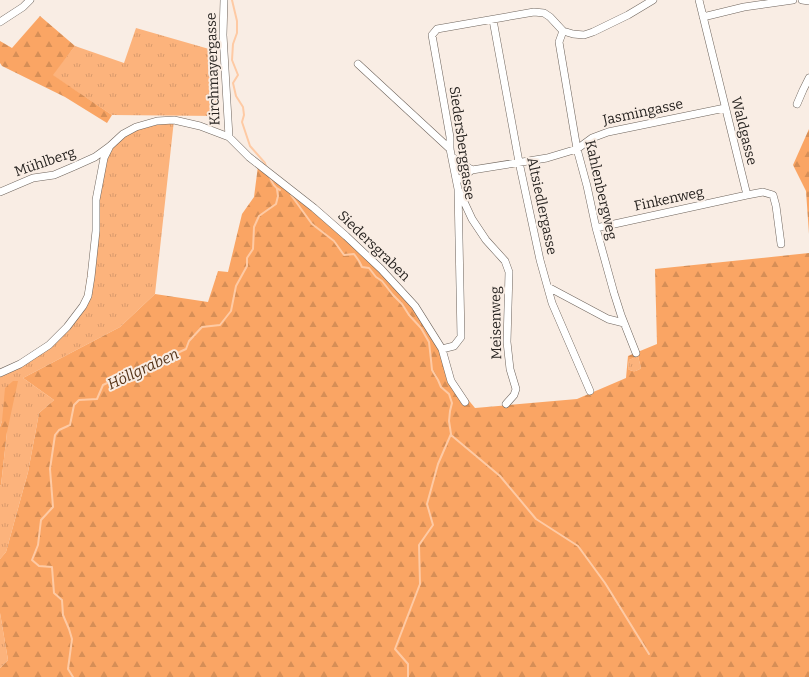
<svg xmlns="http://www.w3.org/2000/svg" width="809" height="677" font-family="Bitter,serif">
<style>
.grass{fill:url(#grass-tufts)}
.forest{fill:url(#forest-firs);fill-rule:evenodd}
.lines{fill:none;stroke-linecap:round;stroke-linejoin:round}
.stream{stroke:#fecaa4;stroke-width:2}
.minor-casing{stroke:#6e645c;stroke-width:8}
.minor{stroke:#fff;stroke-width:7}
.labels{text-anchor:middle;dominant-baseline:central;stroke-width:4;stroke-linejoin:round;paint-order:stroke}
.street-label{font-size:14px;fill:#272320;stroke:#f9ede4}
.water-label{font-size:15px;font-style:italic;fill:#563419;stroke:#f9ede4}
</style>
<defs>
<pattern id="grass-tufts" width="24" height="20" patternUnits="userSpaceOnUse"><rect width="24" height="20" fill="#fcb37c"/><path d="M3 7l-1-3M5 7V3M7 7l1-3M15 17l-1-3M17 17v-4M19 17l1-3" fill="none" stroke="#d89a6b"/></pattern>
<pattern id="forest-firs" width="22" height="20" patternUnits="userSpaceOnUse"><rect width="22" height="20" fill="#faa564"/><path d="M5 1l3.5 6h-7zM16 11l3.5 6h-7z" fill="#d68e56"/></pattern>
</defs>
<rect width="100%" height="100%" fill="#f9ede4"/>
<path class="grass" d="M 136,28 L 216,51 L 217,116 L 112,115 L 52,75 L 75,46 L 124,63 Z
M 174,120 L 155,294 L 120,327 L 23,378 L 54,400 L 39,413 L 28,472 L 6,552 L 0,559 L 0,486 L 1,485 L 7,432 L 2,421 L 0,427 L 0,373 L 29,359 L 67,327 L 83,306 L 104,158 L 123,134 Z
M 638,356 L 641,368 C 636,372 633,372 628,369 L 629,360 Z
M 0,613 L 8,660 L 0,668 Z"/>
<path class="forest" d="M 40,16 L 75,46 L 53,75 L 112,115 L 107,123 L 65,97 L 2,66 L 0,63 L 0,41 L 12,48 Z
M 809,129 L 809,234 L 806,191 L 793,165 Z
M 258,166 L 331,223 L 413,305 L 439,348 L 452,380 L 475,408 L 577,399 L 626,378 L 628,356 L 657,344 L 655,269 L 809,253 L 809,677 L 0,677 L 0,668 L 8,660 L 0,613 L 0,559 L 6,552 L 28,472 L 39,413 L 54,400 L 23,378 L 120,327 L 155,294 L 208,302 L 218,271 L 228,272 L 242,214 L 254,197 ZM 638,356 L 641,368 C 636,372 633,372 628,369 L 629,360 Z
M 13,381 L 18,381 L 7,432 L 1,485 L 0,486 L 0,427 L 2,421 L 5,388 Z"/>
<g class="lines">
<path class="stream" d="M 232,0 L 237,21 L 237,33 L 233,44 L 232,60 L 238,75 L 233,83 L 236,96 L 243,107 L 244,115 L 242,122 L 250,146 L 265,163 L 266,167
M 269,175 C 271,181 274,188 280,190
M 291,195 L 312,224 L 334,241 L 344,255 L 354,254 L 359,261 L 362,267 L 369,268 L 376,277 L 382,281 L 393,295 L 402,304 L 409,315 L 421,328 L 429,342 L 431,360 L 432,370 L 438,380 L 441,387 L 449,394 L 452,403 L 450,411 L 449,421 L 451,434 L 438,464 L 427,504 L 433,525 L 419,545 L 420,584 L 395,649 L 408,664 L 408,677
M 451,435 L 500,476 L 536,519 L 578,546 L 605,583 L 649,654
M 73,677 L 68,669 L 72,639 L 69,629 L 63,615 L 62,600 L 54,593 L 52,567 L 39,566 L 32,560 L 38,545 L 41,520 L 53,507 L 50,469 L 55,435 L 59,430 L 70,425 L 74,405 L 79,400 L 97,399 L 103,385 L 124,375 L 158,362 L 186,349 L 189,341 L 202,327 L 220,325 L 231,311 L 236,286 L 247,266 L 247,258 L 253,249 L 254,227 L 259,216 L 276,204 L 278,196 L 277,189"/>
<g class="minor-casing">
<path id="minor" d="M 224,0 L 223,35 L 229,137
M 699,0 L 747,195 L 763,192 L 773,195 L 776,206 L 781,244
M 802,0 L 809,1
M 703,17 L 744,7 L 793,0
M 493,20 L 519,162 L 540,260 L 552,303 L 590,391
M 0,22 L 23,7 L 30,0
M 563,31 L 559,42 L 577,149 L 587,186 L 596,228 L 614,293 L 621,315 L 636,353
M 358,64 L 450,149
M 797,104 L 803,90 L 809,78
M 452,157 L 472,170
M 457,181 L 472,170 L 547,158 L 577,149 L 592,138 L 608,132 L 725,108
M 459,191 L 472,219 L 486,240 L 505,261 L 509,272 L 507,342 L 510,369 L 516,389 L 514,395 L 506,404
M 0,192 L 33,178 L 54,175 L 75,166 L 95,157 L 110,146 L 123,134 L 136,127 L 157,121 L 174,120 L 200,126 L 229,137 L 249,157 L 314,208 L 346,236 L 381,269 L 415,306 L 442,349 L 451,381 L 465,402
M 596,228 L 747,195
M 548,287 L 608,319 L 624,323
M 442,349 L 454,346 L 461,337 L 458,189 L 450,149 L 450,137 L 432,35 L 437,29 L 534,12 L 544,13 L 550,17 L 563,31 L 573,34 L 584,35 L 593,32 L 628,15 L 653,0
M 0,373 L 20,364 L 49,345 L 67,327 L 83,306 L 88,296 L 91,277 L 96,231 L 96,200 L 104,158 L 109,148"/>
</g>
<use href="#minor" class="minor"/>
</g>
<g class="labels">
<g class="street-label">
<text transform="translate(213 69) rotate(-92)">Kirchmayergasse</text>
<text transform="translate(643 112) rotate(-12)">Jasmingasse</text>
<text transform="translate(744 131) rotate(76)">Waldgasse</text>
<text transform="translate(462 143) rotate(82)">Siedersberggasse</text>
<text transform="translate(45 162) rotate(-19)">Mühlberg</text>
<text transform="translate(601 190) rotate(77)">Kahlenbergweg</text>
<text transform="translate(669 199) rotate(-12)">Finkenweg</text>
<text transform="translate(542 206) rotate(78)">Altsiedlergasse</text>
<text transform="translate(374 246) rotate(44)">Siedersgraben</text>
<text transform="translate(496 323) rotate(-91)">Meisenweg</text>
</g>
<g class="water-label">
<text transform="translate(143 369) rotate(-25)">Höllgraben</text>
</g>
</g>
</svg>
